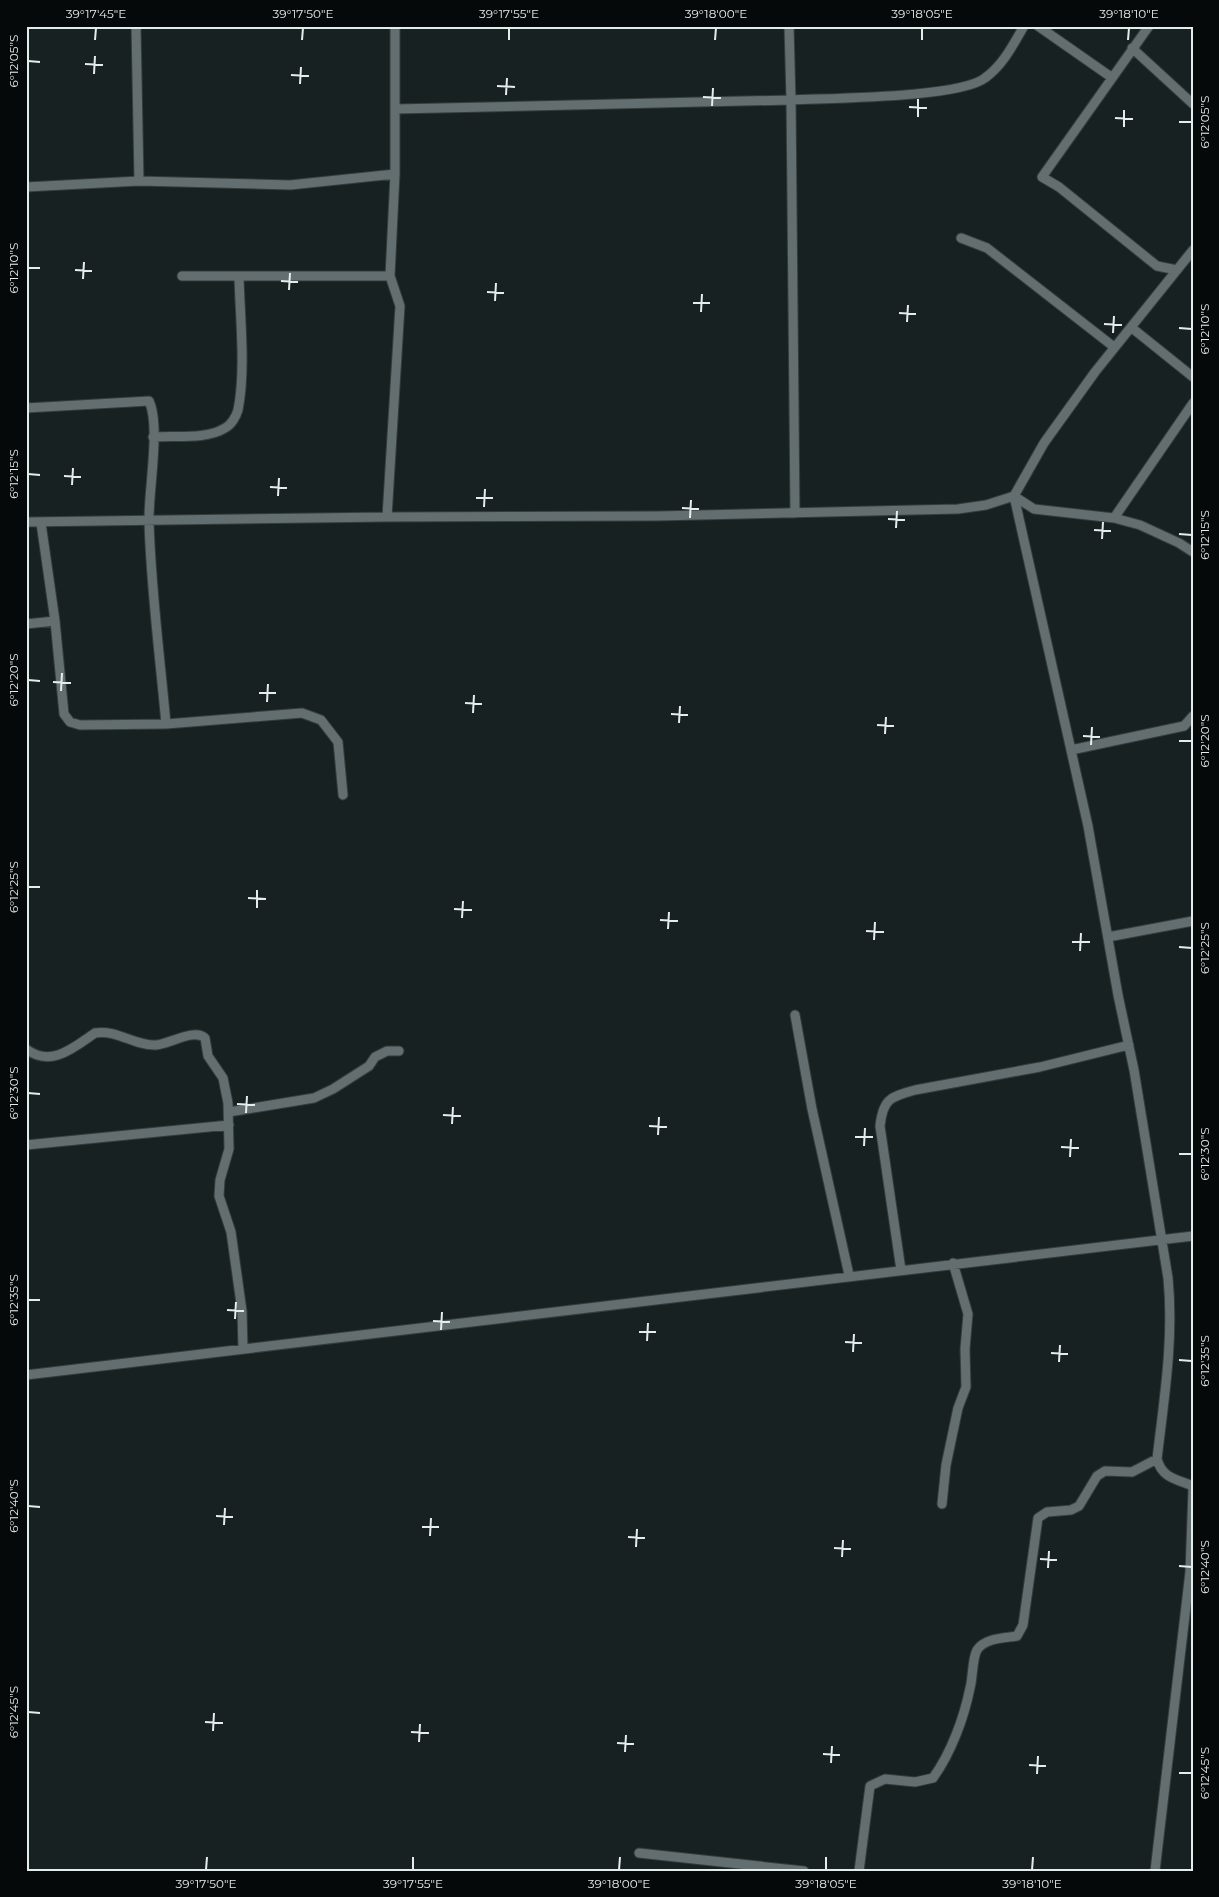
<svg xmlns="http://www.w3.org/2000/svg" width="1219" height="1897" font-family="Montserrat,sans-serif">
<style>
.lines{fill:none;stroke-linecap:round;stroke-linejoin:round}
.street-casing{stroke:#353c3c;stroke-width:11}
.street{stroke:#626e6f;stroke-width:9}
.ticks{fill:none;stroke:#e5ecec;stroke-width:2}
.neatline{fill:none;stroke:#e5ecec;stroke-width:2}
.ticks-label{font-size:12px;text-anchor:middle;fill:#e5ecec}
</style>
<rect width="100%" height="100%" fill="#172122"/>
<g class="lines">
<g class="street-casing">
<path id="street" d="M 136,26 L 139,181
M 1038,26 L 1111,77
M 1149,26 L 1042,177 L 1059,187 L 1157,266 L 1177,270
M 1132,48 L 1193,104
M 395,109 L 791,100 L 789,26
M 26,187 L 139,181 L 290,185 L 395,174
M 961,238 L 987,248 L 1114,347
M 182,276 L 390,276
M 1132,328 L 1193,377
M 26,408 L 149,401 C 161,426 148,493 149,522 C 151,590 160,657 166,724 L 302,713 L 321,720 L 338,742 L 343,795
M 153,437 C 175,435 206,440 225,428 C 231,425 236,417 238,410 C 246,370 240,318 239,277
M 1014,496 L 1088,826 L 1118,995 L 1134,1070 L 1168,1278 C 1174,1339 1164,1399 1157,1459 C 1162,1478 1176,1479 1193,1486
M 1014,496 L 1034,509 L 1114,518 L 1140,525 L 1179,543 L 1193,552
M 795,513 L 791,100 C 829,98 959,98 985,78 C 1003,65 1013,45 1024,26
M 387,517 L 658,516 L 958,509 L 986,505 L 1014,496 L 1044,443 L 1095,372 L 1193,250
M 1114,518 L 1193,403
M 26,522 L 387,517 L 400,306 L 390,276 L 395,174 L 395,26
M 41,523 L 55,621 L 64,714 L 70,722 L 80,725 L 166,724
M 26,624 L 55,621
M 1071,750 L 1184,726 L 1193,716
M 1108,937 L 1193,921
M 795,1015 L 812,1109 L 849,1275
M 26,1049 C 51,1068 73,1048 95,1033 C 117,1029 134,1046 156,1045 C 170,1044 194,1028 205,1038 L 208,1056 L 223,1078 L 228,1103 L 229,1149 L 220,1180 L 219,1196 L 231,1232 L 242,1311 L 243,1349
M 229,1112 L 314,1098 L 333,1089 L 369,1066 L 375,1057 L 387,1051 L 399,1051
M 26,1145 L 229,1125
M 901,1270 L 880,1126 C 883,1099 890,1097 915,1090 L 1040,1067 L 1129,1045
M 26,1375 L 1193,1236
M 942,1504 L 946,1465 L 958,1408 L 966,1387 L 965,1349 L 968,1314 L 953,1263
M 639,1853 L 804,1871
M 859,1871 L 870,1786 L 885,1779 L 915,1782 L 933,1778 C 951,1753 964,1718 970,1688 C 973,1678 972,1659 977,1650 C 985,1638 1004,1638 1017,1636 L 1023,1625 L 1038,1518 L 1047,1512 L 1071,1510 L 1079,1506 L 1097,1476 L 1105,1471 L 1132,1472 L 1157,1459
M 1155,1871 L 1190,1572 L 1193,1490"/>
</g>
<use href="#street" class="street"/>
</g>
<path class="ticks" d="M 95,40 L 96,28M 302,40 L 303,28M 509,40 L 509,28M 715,40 L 716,28M 922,40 L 922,28M 1128,40 L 1129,28M 28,61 L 40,62M 85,64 L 103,65M 94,74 L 95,56M 291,75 L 309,76M 300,84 L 301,67M 497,86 L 515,87M 506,95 L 507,78M 703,97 L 721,98M 712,106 L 713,88M 909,107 L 927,108M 918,117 L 918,99M 1115,118 L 1133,119M 1179,122 L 1192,122M 1124,127 L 1124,110M 28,268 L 40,268M 75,270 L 92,271M 83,279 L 84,262M 281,281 L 298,282M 289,290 L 290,273M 487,292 L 504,293M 495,301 L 496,283M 693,303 L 710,303M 701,312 L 702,294M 899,313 L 916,314M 907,322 L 908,305M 1104,324 L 1122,325M 1179,328 L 1192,329M 1113,333 L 1114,316M 28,474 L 40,475M 64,476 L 81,477M 72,485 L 73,468M 270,487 L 287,488M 278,496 L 279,478M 476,498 L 493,498M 484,507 L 485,489M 682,508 L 699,509M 690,518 L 691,500M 888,519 L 905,520M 896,528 L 897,511M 1094,530 L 1111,531M 1179,534 L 1192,535M 1102,539 L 1103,522M 28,680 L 40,681M 53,682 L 71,683M 61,691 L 62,673M 259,693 L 276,693M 267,702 L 268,684M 465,703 L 482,704M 473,713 L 474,695M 671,714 L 688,715M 679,723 L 680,706M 877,725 L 894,726M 885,734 L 886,717M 1083,736 L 1100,737M 1179,741 L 1192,741M 1091,745 L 1092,727M 28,887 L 40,887M 248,898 L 266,899M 257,908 L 257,890M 454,909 L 472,910M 462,918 L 463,901M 660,920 L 678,921M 668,929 L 669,912M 866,931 L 884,932M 874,940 L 875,922M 1072,942 L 1090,942M 1179,947 L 1192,948M 1080,951 L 1081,933M 28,1093 L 40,1094M 237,1104 L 255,1105M 246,1113 L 247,1096M 443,1115 L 461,1116M 452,1124 L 453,1107M 649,1126 L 667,1127M 658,1135 L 659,1117M 855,1137 L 873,1137M 864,1146 L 865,1128M 1061,1147 L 1079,1148M 1179,1154 L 1192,1154M 1070,1157 L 1071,1139M 28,1300 L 40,1300M 227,1310 L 244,1311M 235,1319 L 236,1302M 433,1321 L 450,1322M 441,1330 L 442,1312M 639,1332 L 656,1332M 647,1341 L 648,1323M 845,1342 L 862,1343M 853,1352 L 854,1334M 1051,1353 L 1068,1354M 1179,1360 L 1192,1361M 1059,1362 L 1060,1345M 28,1506 L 40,1507M 216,1516 L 233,1517M 224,1525 L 225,1508M 422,1527 L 439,1527M 430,1536 L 431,1518M 628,1537 L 645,1538M 636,1547 L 637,1529M 834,1548 L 851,1549M 842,1557 L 843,1540M 1040,1559 L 1057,1560M 1179,1566 L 1192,1567M 1048,1568 L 1049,1551M 28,1712 L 40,1713M 205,1722 L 223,1723M 213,1731 L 214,1713M 411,1732 L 429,1733M 419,1742 L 420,1724M 617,1743 L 634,1744M 625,1752 L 626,1735M 823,1754 L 840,1755M 831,1763 L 832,1746M 1029,1765 L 1046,1766M 1179,1773 L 1192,1773M 1037,1774 L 1038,1756M 206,1870 L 207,1857M 413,1870 L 413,1857M 619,1870 L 620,1857M 826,1870 L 826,1857M 1032,1870 L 1033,1857"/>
<rect width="1219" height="1897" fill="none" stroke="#06090a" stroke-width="55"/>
<rect x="28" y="28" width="1164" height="1842" class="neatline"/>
<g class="ticks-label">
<text x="96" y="18">39°17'45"E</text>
<text x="303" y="18">39°17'50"E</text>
<text x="509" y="18">39°17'55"E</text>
<text x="716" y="18">39°18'00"E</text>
<text x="922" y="18">39°18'05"E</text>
<text x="1129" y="18">39°18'10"E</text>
<text transform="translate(14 61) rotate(-90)" y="4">6°12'05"S</text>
<text transform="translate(1205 122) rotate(-90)" y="4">6°12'05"S</text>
<text transform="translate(14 268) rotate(-90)" y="4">6°12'10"S</text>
<text transform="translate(1205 329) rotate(-90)" y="4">6°12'10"S</text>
<text transform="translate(14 474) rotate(-90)" y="4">6°12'15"S</text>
<text transform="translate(1205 535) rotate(-90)" y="4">6°12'15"S</text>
<text transform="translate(14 680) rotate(-90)" y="4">6°12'20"S</text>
<text transform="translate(1205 741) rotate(-90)" y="4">6°12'20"S</text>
<text transform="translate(14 887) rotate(-90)" y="4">6°12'25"S</text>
<text transform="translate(1205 948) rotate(-90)" y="4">6°12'25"S</text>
<text transform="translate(14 1093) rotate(-90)" y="4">6°12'30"S</text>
<text transform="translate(1205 1154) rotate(-90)" y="4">6°12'30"S</text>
<text transform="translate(14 1300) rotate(-90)" y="4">6°12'35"S</text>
<text transform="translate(1205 1361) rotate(-90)" y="4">6°12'35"S</text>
<text transform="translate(14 1506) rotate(-90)" y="4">6°12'40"S</text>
<text transform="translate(1205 1567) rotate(-90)" y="4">6°12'40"S</text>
<text transform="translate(14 1712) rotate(-90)" y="4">6°12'45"S</text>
<text transform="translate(1205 1773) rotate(-90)" y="4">6°12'45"S</text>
<text x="206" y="1888">39°17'50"E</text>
<text x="413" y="1888">39°17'55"E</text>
<text x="619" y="1888">39°18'00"E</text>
<text x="826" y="1888">39°18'05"E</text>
<text x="1032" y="1888">39°18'10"E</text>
</g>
</svg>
